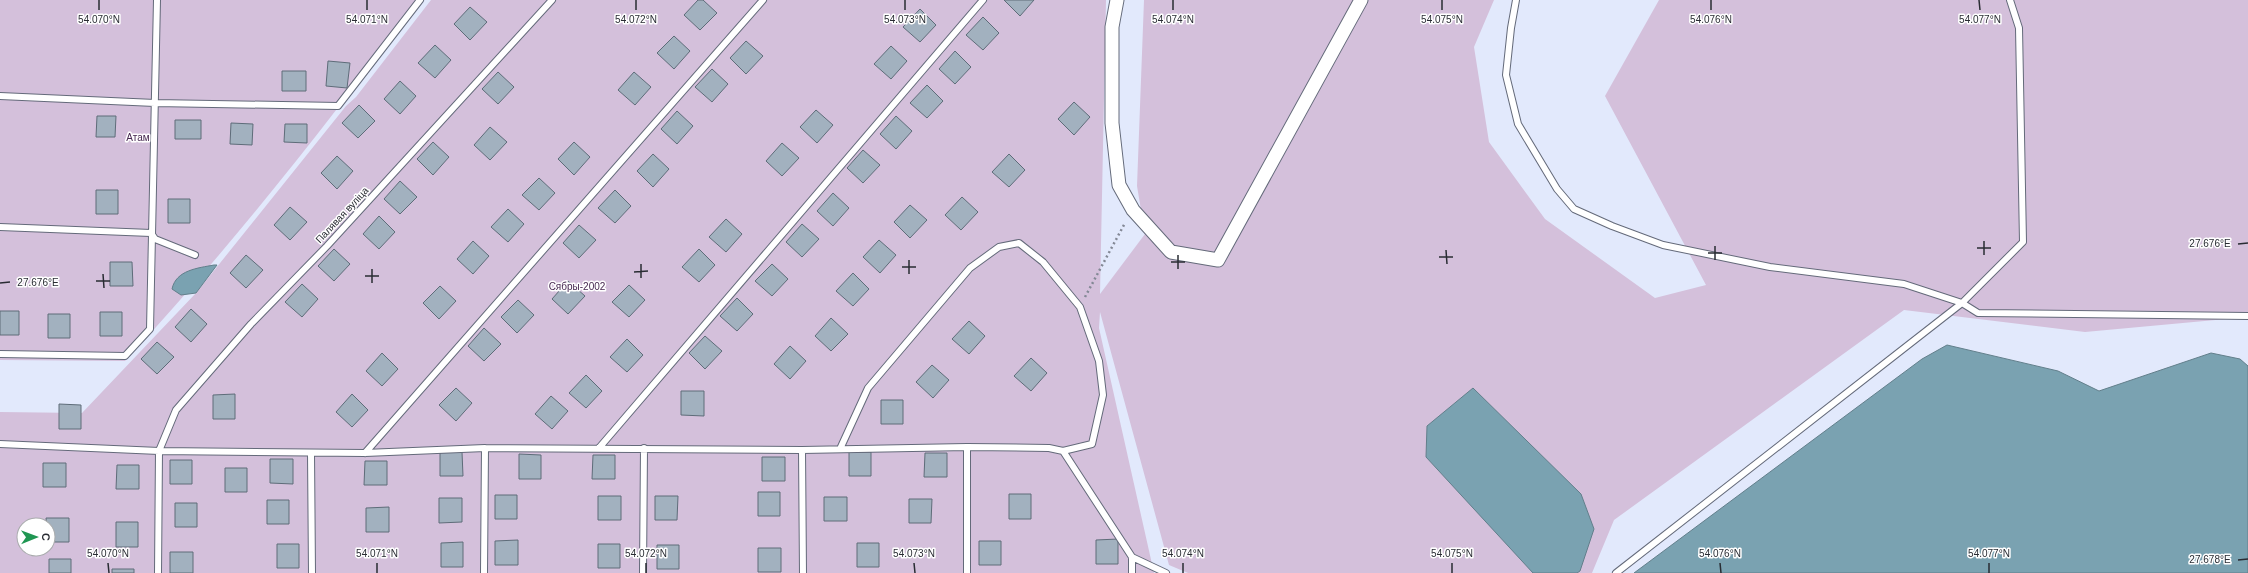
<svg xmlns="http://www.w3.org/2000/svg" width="2248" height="573" font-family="Arial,sans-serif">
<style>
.green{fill:#d4c0db;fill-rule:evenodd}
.water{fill:#7aa2b1;stroke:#627f8b}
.building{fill:#a2b1bf;stroke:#5e6c79}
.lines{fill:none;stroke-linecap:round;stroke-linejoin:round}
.service-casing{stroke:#646a7a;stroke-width:8}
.minor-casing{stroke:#646a7a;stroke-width:15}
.path{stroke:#838895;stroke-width:2.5;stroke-dasharray:2 3;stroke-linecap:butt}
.service{stroke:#fff;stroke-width:6}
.minor{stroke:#fff;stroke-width:13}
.ticks{fill:none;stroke:#292c33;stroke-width:1.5}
.labels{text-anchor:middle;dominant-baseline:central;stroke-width:3;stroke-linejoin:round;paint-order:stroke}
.park-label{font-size:10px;fill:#462850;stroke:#fff}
.street-label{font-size:10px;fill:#292c33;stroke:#fff}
.ticks-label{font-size:10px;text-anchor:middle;fill:#292c33;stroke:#fff;stroke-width:3;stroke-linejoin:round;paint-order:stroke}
</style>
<rect width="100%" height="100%" fill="#e2e9fc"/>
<path class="green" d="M 0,0 L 420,0 C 327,124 231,247 125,361 L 0,360 Z
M 431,0 L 1106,0 L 1100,294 L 1145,234 L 1137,186 L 1144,0 L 1494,0 L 1474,47 L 1489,142 L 1545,219 L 1655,298 L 1706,285 L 1605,96 L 1659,0 L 2248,0 L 2248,317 L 2085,332 L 1904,310 L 1614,520 L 1592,573 L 1188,573 L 1169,565 L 1100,312 L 1099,328 L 1154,573 L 0,573 L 0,412 L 82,413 L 196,293 L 346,106 L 356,97 ZM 24,525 L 48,525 L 48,549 L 24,549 Z"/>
<path class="water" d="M 214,265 L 217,265 L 196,293 L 181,295 L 172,289 C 176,270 198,268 214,265 Z
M 1947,345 L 2058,371 L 2099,391 L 2211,353 L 2240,359 L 2248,366 L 2248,573 L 1634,573 L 1922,359 Z
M 1473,388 L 1581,494 L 1594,529 L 1580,571 L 1577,573 L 1533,573 L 1426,457 L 1427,426 Z"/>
<path class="building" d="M 698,0 L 703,0 L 717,13 L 700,30 L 684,15 Z
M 1004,0 L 1034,0 L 1020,16 Z
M 470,7 L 487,22 L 470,40 L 454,24 Z
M 920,9 L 936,25 L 920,42 L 903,27 Z
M 983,17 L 999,33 L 983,50 L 966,35 Z
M 674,36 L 690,51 L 674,69 L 657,53 Z
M 746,41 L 763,56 L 746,74 L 730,58 Z
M 435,45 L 451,60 L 435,78 L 418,63 Z
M 891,46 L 907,61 L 891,79 L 874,64 Z
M 955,51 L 971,67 L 955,84 L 939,69 Z
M 328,61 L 350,63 L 347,88 L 326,86 Z
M 712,69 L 728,84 L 712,102 L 695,87 Z
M 282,71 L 306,71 L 306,91 L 282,91 Z
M 498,72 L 514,87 L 498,104 L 482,89 Z
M 634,72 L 651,87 L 635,105 L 618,90 Z
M 400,81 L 416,96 L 400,114 L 384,99 Z
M 927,85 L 943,101 L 927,118 L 910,103 Z
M 1074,102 L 1090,117 L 1074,135 L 1058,119 Z
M 359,105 L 375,121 L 358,138 L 342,123 Z
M 816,110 L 833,125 L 817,143 L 800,127 Z
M 677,111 L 693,126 L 677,144 L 661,129 Z
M 97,116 L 116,116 L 115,137 L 96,137 Z
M 896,116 L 912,131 L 896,149 L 880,134 Z
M 175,120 L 201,120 L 201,139 L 175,139 Z
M 231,123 L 253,124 L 252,145 L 230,144 Z
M 285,124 L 307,124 L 307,143 L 284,142 Z
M 490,127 L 507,142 L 490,160 L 474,145 Z
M 433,142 L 449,157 L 433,175 L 417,159 Z
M 574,142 L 590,157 L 574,175 L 558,159 Z
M 782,143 L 799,158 L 782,176 L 766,161 Z
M 863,150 L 880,165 L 863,183 L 847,168 Z
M 653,154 L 669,169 L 653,187 L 637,171 Z
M 1009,154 L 1025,170 L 1009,187 L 992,172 Z
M 337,156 L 353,171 L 337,189 L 321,173 Z
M 539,178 L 555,193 L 539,210 L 522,195 Z
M 400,181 L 417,197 L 400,214 L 384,199 Z
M 96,190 L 118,190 L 118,214 L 96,214 Z
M 615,190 L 631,206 L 615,223 L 598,208 Z
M 833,193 L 849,208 L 833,226 L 817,211 Z
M 962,197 L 978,212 L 961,230 L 945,215 Z
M 168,199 L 190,199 L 190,223 L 168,223 Z
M 910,205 L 927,220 L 910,238 L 894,222 Z
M 290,207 L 307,222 L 290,240 L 274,225 Z
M 508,209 L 524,224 L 508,242 L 491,227 Z
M 379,216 L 395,232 L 379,249 L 363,234 Z
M 726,219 L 742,234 L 726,252 L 709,237 Z
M 802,224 L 819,239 L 802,257 L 786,242 Z
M 579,225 L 596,240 L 579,258 L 563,243 Z
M 879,240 L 896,255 L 880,273 L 863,257 Z
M 473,241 L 489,256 L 473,274 L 457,259 Z
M 334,249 L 350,264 L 334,281 L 318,266 Z
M 699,249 L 715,265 L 699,282 L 682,267 Z
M 246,255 L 263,270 L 246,288 L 230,273 Z
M 110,262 L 132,262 L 133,286 L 110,286 Z
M 772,264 L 788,279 L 772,296 L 755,281 Z
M 853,273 L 869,289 L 853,306 L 836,291 Z
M 568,281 L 585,296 L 568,314 L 552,299 Z
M 302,284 L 318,299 L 302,317 L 285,302 Z
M 629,285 L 645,300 L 629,317 L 612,302 Z
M 440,286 L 456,301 L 439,319 L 423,303 Z
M 737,298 L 753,314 L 737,331 L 720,316 Z
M 518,300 L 534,315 L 517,333 L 501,317 Z
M 191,309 L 207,324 L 191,342 L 175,327 Z
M 0,311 L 19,311 L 19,335 L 0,335 Z
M 100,312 L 122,312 L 122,336 L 100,336 Z
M 48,314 L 70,314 L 70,338 L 48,338 Z
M 831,318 L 848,334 L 831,351 L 815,336 Z
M 969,321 L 985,336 L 969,354 L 952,339 Z
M 484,328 L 501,344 L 484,361 L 468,346 Z
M 705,336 L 722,351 L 705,369 L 689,353 Z
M 627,339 L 643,355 L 627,372 L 610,357 Z
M 157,342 L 174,357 L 157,374 L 141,359 Z
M 790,346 L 806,361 L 790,379 L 774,364 Z
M 382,353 L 398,369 L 382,386 L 366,371 Z
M 1031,358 L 1047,373 L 1031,391 L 1014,376 Z
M 932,365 L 949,380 L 933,398 L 916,382 Z
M 586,375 L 602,391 L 586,408 L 569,393 Z
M 456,388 L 472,403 L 456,421 L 439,405 Z
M 681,391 L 704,391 L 704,416 L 681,415 Z
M 235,394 L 235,419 L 213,419 L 213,395 Z
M 352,394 L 368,410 L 352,427 L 336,412 Z
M 551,396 L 568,411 L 552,429 L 535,414 Z
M 881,400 L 903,400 L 903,424 L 881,424 Z
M 59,404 L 81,405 L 81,429 L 59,429 Z
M 440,452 L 462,452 L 463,476 L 440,476 Z
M 849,452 L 871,452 L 871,476 L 849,476 Z
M 925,453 L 947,453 L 947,477 L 924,477 Z
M 519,454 L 541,455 L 541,479 L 519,479 Z
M 593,455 L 615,455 L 615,479 L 592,479 Z
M 762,457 L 785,457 L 785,481 L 762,481 Z
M 270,459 L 293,459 L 293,484 L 270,483 Z
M 170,460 L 192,460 L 192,484 L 170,484 Z
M 365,461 L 387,461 L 387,485 L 364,485 Z
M 43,463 L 66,463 L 66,487 L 43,487 Z
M 117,465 L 139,465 L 139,489 L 116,489 Z
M 225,468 L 247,468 L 247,492 L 225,492 Z
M 758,492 L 780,492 L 780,516 L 758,516 Z
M 1009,494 L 1031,494 L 1031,519 L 1009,519 Z
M 495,495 L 517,495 L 517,519 L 495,519 Z
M 598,496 L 621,496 L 621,520 L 598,520 Z
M 655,496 L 678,496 L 677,520 L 655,520 Z
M 824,497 L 847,497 L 847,521 L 824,521 Z
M 439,498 L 462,498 L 462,522 L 439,523 Z
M 909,499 L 932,499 L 931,523 L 909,523 Z
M 267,500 L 289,500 L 289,524 L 267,524 Z
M 175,503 L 197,503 L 197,527 L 175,527 Z
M 389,507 L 389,532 L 366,532 L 366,508 Z
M 46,518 L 69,518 L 69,542 L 48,542 Z
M 116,522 L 138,522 L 138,547 L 116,547 Z
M 1118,539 L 1118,564 L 1096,564 L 1096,540 Z
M 518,540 L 518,565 L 495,565 L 495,541 Z
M 979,541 L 1001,541 L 1001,565 L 979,565 Z
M 463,542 L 463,567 L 441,567 L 441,543 Z
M 857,543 L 879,543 L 879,567 L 857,567 Z
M 277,544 L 299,544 L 299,568 L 277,568 Z
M 598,544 L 620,544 L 620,568 L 598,568 Z
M 657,545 L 679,545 L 679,569 L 657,569 Z
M 758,548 L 781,548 L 781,572 L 758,572 Z
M 170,552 L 193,552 L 193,573 L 170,573 Z
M 49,559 L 71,559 L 71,573 L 49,573 Z
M 112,569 L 134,569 L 134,573 L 112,573 Z"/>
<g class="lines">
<g class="service-casing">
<path id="service" d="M 1516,0 L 1511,28 L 1506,75 L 1518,124 L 1557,189 L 1574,209 L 1612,226 L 1663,245 L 1770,267 L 1904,284 L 1962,303 L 1978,313 L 2248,316
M 0,96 L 155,103 L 338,106 L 420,0
M 0,227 L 151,233 L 155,239 L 195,255
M 0,354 L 125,356 L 150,329 L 157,0
M 0,444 L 159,451 L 365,453 L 485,448 L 802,450 L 967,447 L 1049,448 L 1063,451 L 1132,557 L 1166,573
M 967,447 L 967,573
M 599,448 L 983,0
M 840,449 L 868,388 L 970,268 L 999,247 L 1019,243 L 1043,262 L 1080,307 L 1099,361 L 1103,395 L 1092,444 L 1063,451
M 802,450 L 803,573
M 311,453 L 312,573
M 365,453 L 763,0
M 158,573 L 159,451 L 176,410 L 251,324 L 327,246 L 552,0
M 484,573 L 485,448
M 643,573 L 644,448
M 1132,573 L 1132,557
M 1616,573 L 1962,303 L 2023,242 L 2019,28 L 2010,0"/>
</g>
<g class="minor-casing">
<path id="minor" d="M 1117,0 L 1112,27 L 1112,123 L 1119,185 L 1133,210 L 1171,252 L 1218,260 L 1361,0"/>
</g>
<path class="path" d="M 1085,297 L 1125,223"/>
<use href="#service" class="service"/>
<use href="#minor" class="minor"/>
</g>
<path class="ticks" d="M 99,0 L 99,10M 367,0 L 367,10M 636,0 L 636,10M 905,0 L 905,10M 1173,0 L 1173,10M 1442,0 L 1442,10M 1711,0 L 1711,10M 1979,0 L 1980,10M 1984,241 L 1984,255M 2238,244 L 2248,243M 1715,246 L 1715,260M 1977,248 L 1991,248M 1446,250 L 1447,264M 1708,253 L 1722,253M 1178,255 L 1178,269M 1439,257 L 1453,257M 909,260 L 909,274M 1171,262 L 1185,262M 641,264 L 641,278M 902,267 L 916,267M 372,269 L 372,283M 634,272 L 648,271M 103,274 L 104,288M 365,276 L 379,276M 96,281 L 110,281M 0,283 L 10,282M 2238,560 L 2248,559M 108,563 L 109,573M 377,563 L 377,573M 646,563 L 646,573M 914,563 L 915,573M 1183,563 L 1183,573M 1452,563 L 1452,573M 1720,563 L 1721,573M 1989,563 L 1989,573"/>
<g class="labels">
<g class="park-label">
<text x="138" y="137">Атам</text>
<text x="577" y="286">Сябры-2002</text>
</g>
<g class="street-label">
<text transform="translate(342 215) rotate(-47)">Палявая вуліца</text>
</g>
</g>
<g class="ticks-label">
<text x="99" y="23">54.070°N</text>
<text x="367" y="23">54.071°N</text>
<text x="636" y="23">54.072°N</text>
<text x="905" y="23">54.073°N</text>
<text x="1173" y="23">54.074°N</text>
<text x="1442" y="23">54.075°N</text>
<text x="1711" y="23">54.076°N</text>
<text x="1980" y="23">54.077°N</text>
<text x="2210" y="247">27.676°E</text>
<text x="38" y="286">27.676°E</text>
<text x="108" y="557">54.070°N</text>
<text x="377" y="557">54.071°N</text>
<text x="646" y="557">54.072°N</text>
<text x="914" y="557">54.073°N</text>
<text x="1183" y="557">54.074°N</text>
<text x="1452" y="557">54.075°N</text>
<text x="1720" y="557">54.076°N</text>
<text x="1989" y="557">54.077°N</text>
<text x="2210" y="563">27.678°E</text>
</g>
<g transform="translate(36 537) rotate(89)"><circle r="19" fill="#ffffff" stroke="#a9abad"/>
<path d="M0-3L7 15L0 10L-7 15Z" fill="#1f9652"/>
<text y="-6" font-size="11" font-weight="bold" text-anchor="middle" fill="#292c33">С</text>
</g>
</svg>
